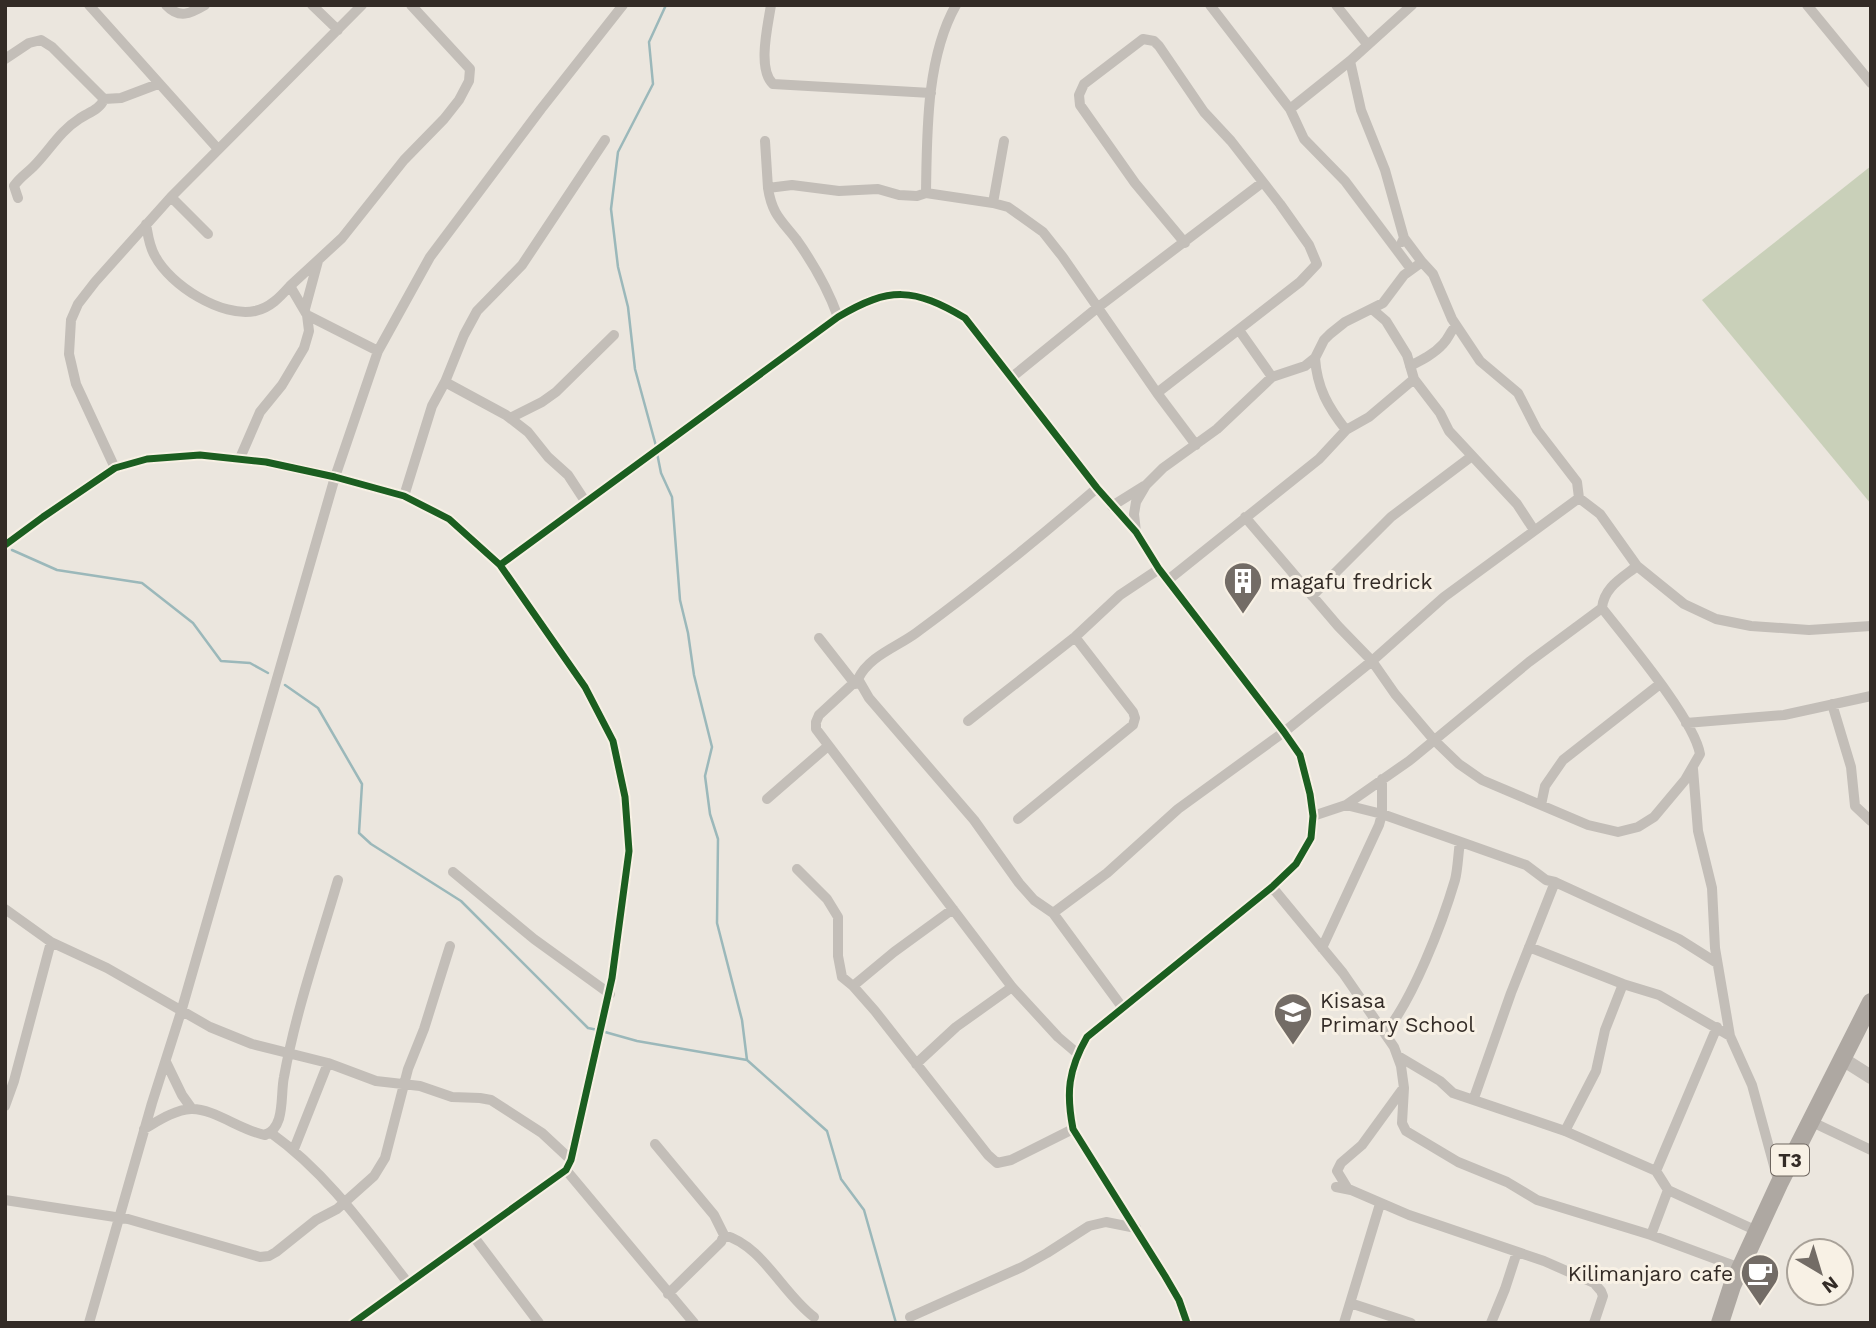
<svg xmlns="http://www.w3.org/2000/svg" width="1876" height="1328" font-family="'Work Sans',sans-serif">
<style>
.green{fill:#c9d0b9}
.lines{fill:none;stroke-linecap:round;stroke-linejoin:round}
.stream{stroke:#9bb8ba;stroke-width:2.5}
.minor{stroke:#c3beb8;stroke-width:10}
.tertiary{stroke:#c3beb8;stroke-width:14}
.trunk{stroke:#aea8a2;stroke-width:18}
.cycleway-casing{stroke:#f8f1e5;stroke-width:11}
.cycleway{stroke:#1b5e20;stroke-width:7}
.labels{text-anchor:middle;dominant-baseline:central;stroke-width:6;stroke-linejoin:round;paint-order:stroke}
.shield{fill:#f8f1e5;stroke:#6e665f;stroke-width:2}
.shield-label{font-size:19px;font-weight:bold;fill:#332b26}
.poi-label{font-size:21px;fill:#332b26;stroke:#f8f1e5;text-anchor:start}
</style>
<rect width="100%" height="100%" fill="#ebe6de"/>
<path class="green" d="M 1871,166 L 1871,504 L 1702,300 Z"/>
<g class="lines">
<path class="stream" d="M 656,446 L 635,369 L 628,307 L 618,267 L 611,209 L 618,152 L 653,84 L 649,42 L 666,5
M 657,453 L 661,473 L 672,497 L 680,600 L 688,633 L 694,675 L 712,747 L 705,776 L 710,814 L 718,839 L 717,923 L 742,1020 L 747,1060
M 12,550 L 57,570 L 142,583 L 193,623 L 221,661 L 250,663 L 268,673
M 285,685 L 318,708 L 362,784 L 359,833 L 371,844 L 461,901 L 588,1028 L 598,1030
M 605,1032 L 637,1041 L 747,1060 L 827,1131 L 841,1179 L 864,1210 L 896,1323"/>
<path class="minor" d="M 89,5 L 218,149
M 166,5 C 179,19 190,14 205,5
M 312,5 L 338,30
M 771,5 C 768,25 757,69 773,84 L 931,93
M 1210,5 L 1290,109 L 1304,139 L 1345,181 L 1411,269
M 1336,5 L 1367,44
M 1807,5 L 1871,83
M 5,59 L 29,43 L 41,40 L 52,47 L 104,99
M 1350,61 L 1361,110 L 1385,170 L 1404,238 L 1402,242
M 1290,109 L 1350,61 L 1412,5
M 765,141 L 768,188
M 926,193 C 927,133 926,58 956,5
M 171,197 L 208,234
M 18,198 L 14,186 C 19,178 27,173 33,167 C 49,151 60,131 79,119 C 87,113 100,110 104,99 L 121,98 L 158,84
M 993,203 L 1004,141
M 146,224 C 148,235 149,246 155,256 C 170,285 222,318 255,311 C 270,308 280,297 290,286
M 1185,243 L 1135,183 L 1080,105 L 1079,95 L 1084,84 L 1143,39 L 1154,41 L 1159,46 L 1204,112 L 1231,141 L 1280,204 L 1309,245 L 1317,264 L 1300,282 L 1157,393 L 1196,445
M 1422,262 L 1433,274 L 1452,319 L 1480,361 L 1518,393 L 1537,430 L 1577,482 L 1579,498 L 1600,514 L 1637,566 L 1684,604 L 1716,619 L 1751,626 L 1809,630 L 1871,626
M 305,309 L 318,261
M 1372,309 L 1386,321 L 1407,355 L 1414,379 L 1440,413 L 1449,431 L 1517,504 L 1534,530
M 838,317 C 828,289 813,263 796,239 C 781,220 772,214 768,188 L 792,185 L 839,191 L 878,189 L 899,195 L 917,196 L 926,193 L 993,203 L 1008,207 L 1043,232 L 1062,256 L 1157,393
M 1239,330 L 1272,377
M 378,351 L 307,315 L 290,286 L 342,238 L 404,160 L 444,119 L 459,100 L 469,81 L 470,69 L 411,5
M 1315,358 C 1317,388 1328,407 1346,430
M 1410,366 C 1422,360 1434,354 1443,344 C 1449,338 1450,331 1456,326
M 1012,377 L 1097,308 L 1263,182
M 445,382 L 506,415 L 528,432 L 548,457 L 568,475 L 585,501
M 510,418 L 542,402 L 556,392 L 614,335
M 240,458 L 260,412 L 282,385 L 304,348 L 309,331 L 307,315
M 115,468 L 76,384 L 69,354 L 71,320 L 78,304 L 95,282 L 171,197 L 362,5
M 1097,488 C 1039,538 979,587 916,633 C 897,647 869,656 858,679 L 869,698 L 974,820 L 1019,883 L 1034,900 L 1053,913 L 1122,1007
M 404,496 L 432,406 L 445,382 L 464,335 L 477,311 L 522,265 L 605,140
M 1112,506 L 1144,486
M 1245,517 L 1338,626 L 1372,661 L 1395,694 L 1434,740 L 1459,764 L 1482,780 L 1588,825 L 1618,832 L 1638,827 L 1654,817 L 1685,780 L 1700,754 C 1694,719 1626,639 1602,608 C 1604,587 1622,578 1637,566
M 1136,532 L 1134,514 L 1136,502 L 1146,485 L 1163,468 L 1217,429 L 1272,377 L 1305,366 L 1315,358 L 1324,340 L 1330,334 L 1345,322 L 1383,303 L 1404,275 L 1422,262 L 1404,238
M 5,545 L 43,517 L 115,468 L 147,459 L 200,455 L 266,462 L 335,477 L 404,496 L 449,519 L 500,565 L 585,687 L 613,741 L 625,797 L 629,851 L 612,978 L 571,1160 L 566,1170 L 353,1323
M 500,565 L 838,317 C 890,286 914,288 965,318 L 1097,488 L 1136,532 L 1159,569 L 1284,732 L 1300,755 L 1310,794 L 1313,816 L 1311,838 L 1296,864 L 1272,887 L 1087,1037 C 1068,1070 1066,1093 1073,1129 L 1165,1276 L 1179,1300 L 1187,1323
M 1168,580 L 1319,459 L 1346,430 L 1369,417 L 1414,379
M 1312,596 L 1391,517 L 1472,456
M 819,638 L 855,684
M 858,679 L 819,715 L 816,722 L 816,729 L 1012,987 L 1058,1037 L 1078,1054
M 1832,704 L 1851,767 L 1855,806 L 1871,821
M 968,721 L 1075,637 L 1120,595 L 1159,569
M 1686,723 L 1784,715 L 1871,696
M 1693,769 L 1698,831 L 1712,888 L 1715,948 L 1730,1036
M 767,799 L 828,746
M 1346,805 L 1382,814 L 1526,865 L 1546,880 L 1555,882 L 1511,993 L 1474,1098
M 1541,805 L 1545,786 L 1563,760 L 1660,684
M 1313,816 L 1346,805 L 1409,761 L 1529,662 L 1602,608
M 1018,819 L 1133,725 L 1135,718 L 1133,712 L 1075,637
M 797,869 L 827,899 L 838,917 L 838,956 L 842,977 L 853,986 L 875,1011 L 988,1155 L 997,1163 L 1011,1160 L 1073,1129
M 453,872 L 534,939 L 610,994
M 1555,882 L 1679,939 L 1717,963
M 1272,887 L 1343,973 L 1394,1047 L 1401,1066 L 1404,1088 L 1402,1123 L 1406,1131 L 1458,1162 L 1507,1182 L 1537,1200 L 1651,1235 L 1740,1268
M 5,909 L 51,942 L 107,968 L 210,1027 L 252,1044 L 328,1063 L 376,1081 L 420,1086 L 452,1097 L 480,1098 L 491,1100 L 542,1133 L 571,1160
M 1053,913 L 1107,873 L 1178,809 L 1284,732 L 1372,661 L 1444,597 L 1579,498
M 1529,947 L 1623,984 L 1659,995 L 1730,1036 L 1752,1085 L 1779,1184
M 1322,948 L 1379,825 L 1382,814 L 1382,779
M 853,986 L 894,952 L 953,909
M 1385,1033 C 1413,999 1442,924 1455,880 C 1458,868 1458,855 1460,842
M 1398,1056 L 1440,1081 L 1453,1093 L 1565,1131 L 1656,1171 L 1668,1190 L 1757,1231
M 166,1062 L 182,1095 L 192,1109
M 916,1064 L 956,1027 L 1012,987
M 5,1106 L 14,1081 L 51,942
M 1810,1121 L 1871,1150
M 144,1129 C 158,1121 174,1110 191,1109 C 213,1108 242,1131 265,1135 C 286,1127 280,1095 284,1077 C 296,1010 319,945 338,880
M 1565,1131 L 1596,1071 L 1605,1030 L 1623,984
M 271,1133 C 327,1173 366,1229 408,1283
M 655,1144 L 714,1215 L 724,1235 L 721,1242 L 668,1294
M 294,1149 L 328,1063
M 566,1170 L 694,1323
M 1656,1171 L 1717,1027
M 1336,1187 L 1351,1190 L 1409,1215 L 1544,1261 L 1594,1283 L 1601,1291 L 1603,1296 L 1594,1323
M 1348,1189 L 1337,1171 L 1341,1163 L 1362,1145 L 1402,1090
M 5,1200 L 128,1219 L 260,1257 L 269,1256 L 276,1252 L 316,1220 L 337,1209 L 374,1176 L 385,1158 L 408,1069 L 424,1029 L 450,946
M 724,1235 C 762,1245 783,1294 814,1317
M 1651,1235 L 1668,1190
M 474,1237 L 539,1323
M 1350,1303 L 1411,1323
M 910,1317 L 1022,1267 L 1047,1253 L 1089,1226 L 1106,1222 L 1136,1228
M 89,1323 L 152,1103 L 181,1012 L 335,477 L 378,351 L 430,257 L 541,109 L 623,5
M 1344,1323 L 1380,1204
M 1491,1323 L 1505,1289 L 1517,1252"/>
<path class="tertiary" d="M 1841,1058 L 1871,1077"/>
<path class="trunk" d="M 1720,1323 L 1732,1286 L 1779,1184 L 1871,1002"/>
<g class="cycleway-casing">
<path id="cycleway" d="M 5,545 L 43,517 L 115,468 L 147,459 L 200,455 L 266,462 L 335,477 L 404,496 L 449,519 L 500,565 L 585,687 L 613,741 L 625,797 L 629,851 L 612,978 L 571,1160 L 566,1170 L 353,1323
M 500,565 L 838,317 C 890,286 914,288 965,318 L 1097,488 L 1136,532 L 1159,569 L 1284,732 L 1300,755 L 1310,794 L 1313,816 L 1311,838 L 1296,864 L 1272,887 L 1087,1037 C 1068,1070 1066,1093 1073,1129 L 1165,1276 L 1179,1300 L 1187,1323"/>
</g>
<use href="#cycleway" class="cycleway"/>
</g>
<defs>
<g id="building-pin" transform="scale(2.0125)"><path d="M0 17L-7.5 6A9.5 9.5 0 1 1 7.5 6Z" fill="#736c66" stroke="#f8f1e5"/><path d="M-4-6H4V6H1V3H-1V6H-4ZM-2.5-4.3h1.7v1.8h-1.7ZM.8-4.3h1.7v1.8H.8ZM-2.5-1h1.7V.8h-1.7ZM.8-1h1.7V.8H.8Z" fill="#fff"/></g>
<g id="school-pin" transform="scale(2.0125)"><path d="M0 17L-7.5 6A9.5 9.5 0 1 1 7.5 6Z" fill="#736c66" stroke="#f8f1e5"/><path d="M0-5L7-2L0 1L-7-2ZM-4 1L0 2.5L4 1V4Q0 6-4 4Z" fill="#fff"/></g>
<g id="cafe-pin" transform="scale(2.0125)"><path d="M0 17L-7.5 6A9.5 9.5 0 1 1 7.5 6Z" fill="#736c66" stroke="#f8f1e5"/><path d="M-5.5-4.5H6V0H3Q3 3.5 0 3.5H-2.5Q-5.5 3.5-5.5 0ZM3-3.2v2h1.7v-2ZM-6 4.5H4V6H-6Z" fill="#fff"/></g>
</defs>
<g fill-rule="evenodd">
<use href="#building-pin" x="1243" y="581"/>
<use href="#school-pin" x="1293" y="1012"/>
<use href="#cafe-pin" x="1760" y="1273"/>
</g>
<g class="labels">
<rect class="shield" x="1771" y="1144.5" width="38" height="31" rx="5"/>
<g class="shield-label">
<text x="1790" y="1160">T3</text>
</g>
<g class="poi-label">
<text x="1270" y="581">magafu fredrick</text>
<text x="1320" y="1000">Kisasa<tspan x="1320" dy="24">Primary School</tspan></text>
<text x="1733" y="1273" text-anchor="end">Kilimanjaro cafe</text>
</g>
</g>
<rect width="1876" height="1328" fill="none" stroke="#332b26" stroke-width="14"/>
<g transform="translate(1820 1272) rotate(142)"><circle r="33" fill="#f8f1e5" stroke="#a9a299" stroke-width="2"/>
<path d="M0-5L12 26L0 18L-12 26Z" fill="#736c66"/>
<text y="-10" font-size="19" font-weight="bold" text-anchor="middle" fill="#332b26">N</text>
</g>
</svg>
